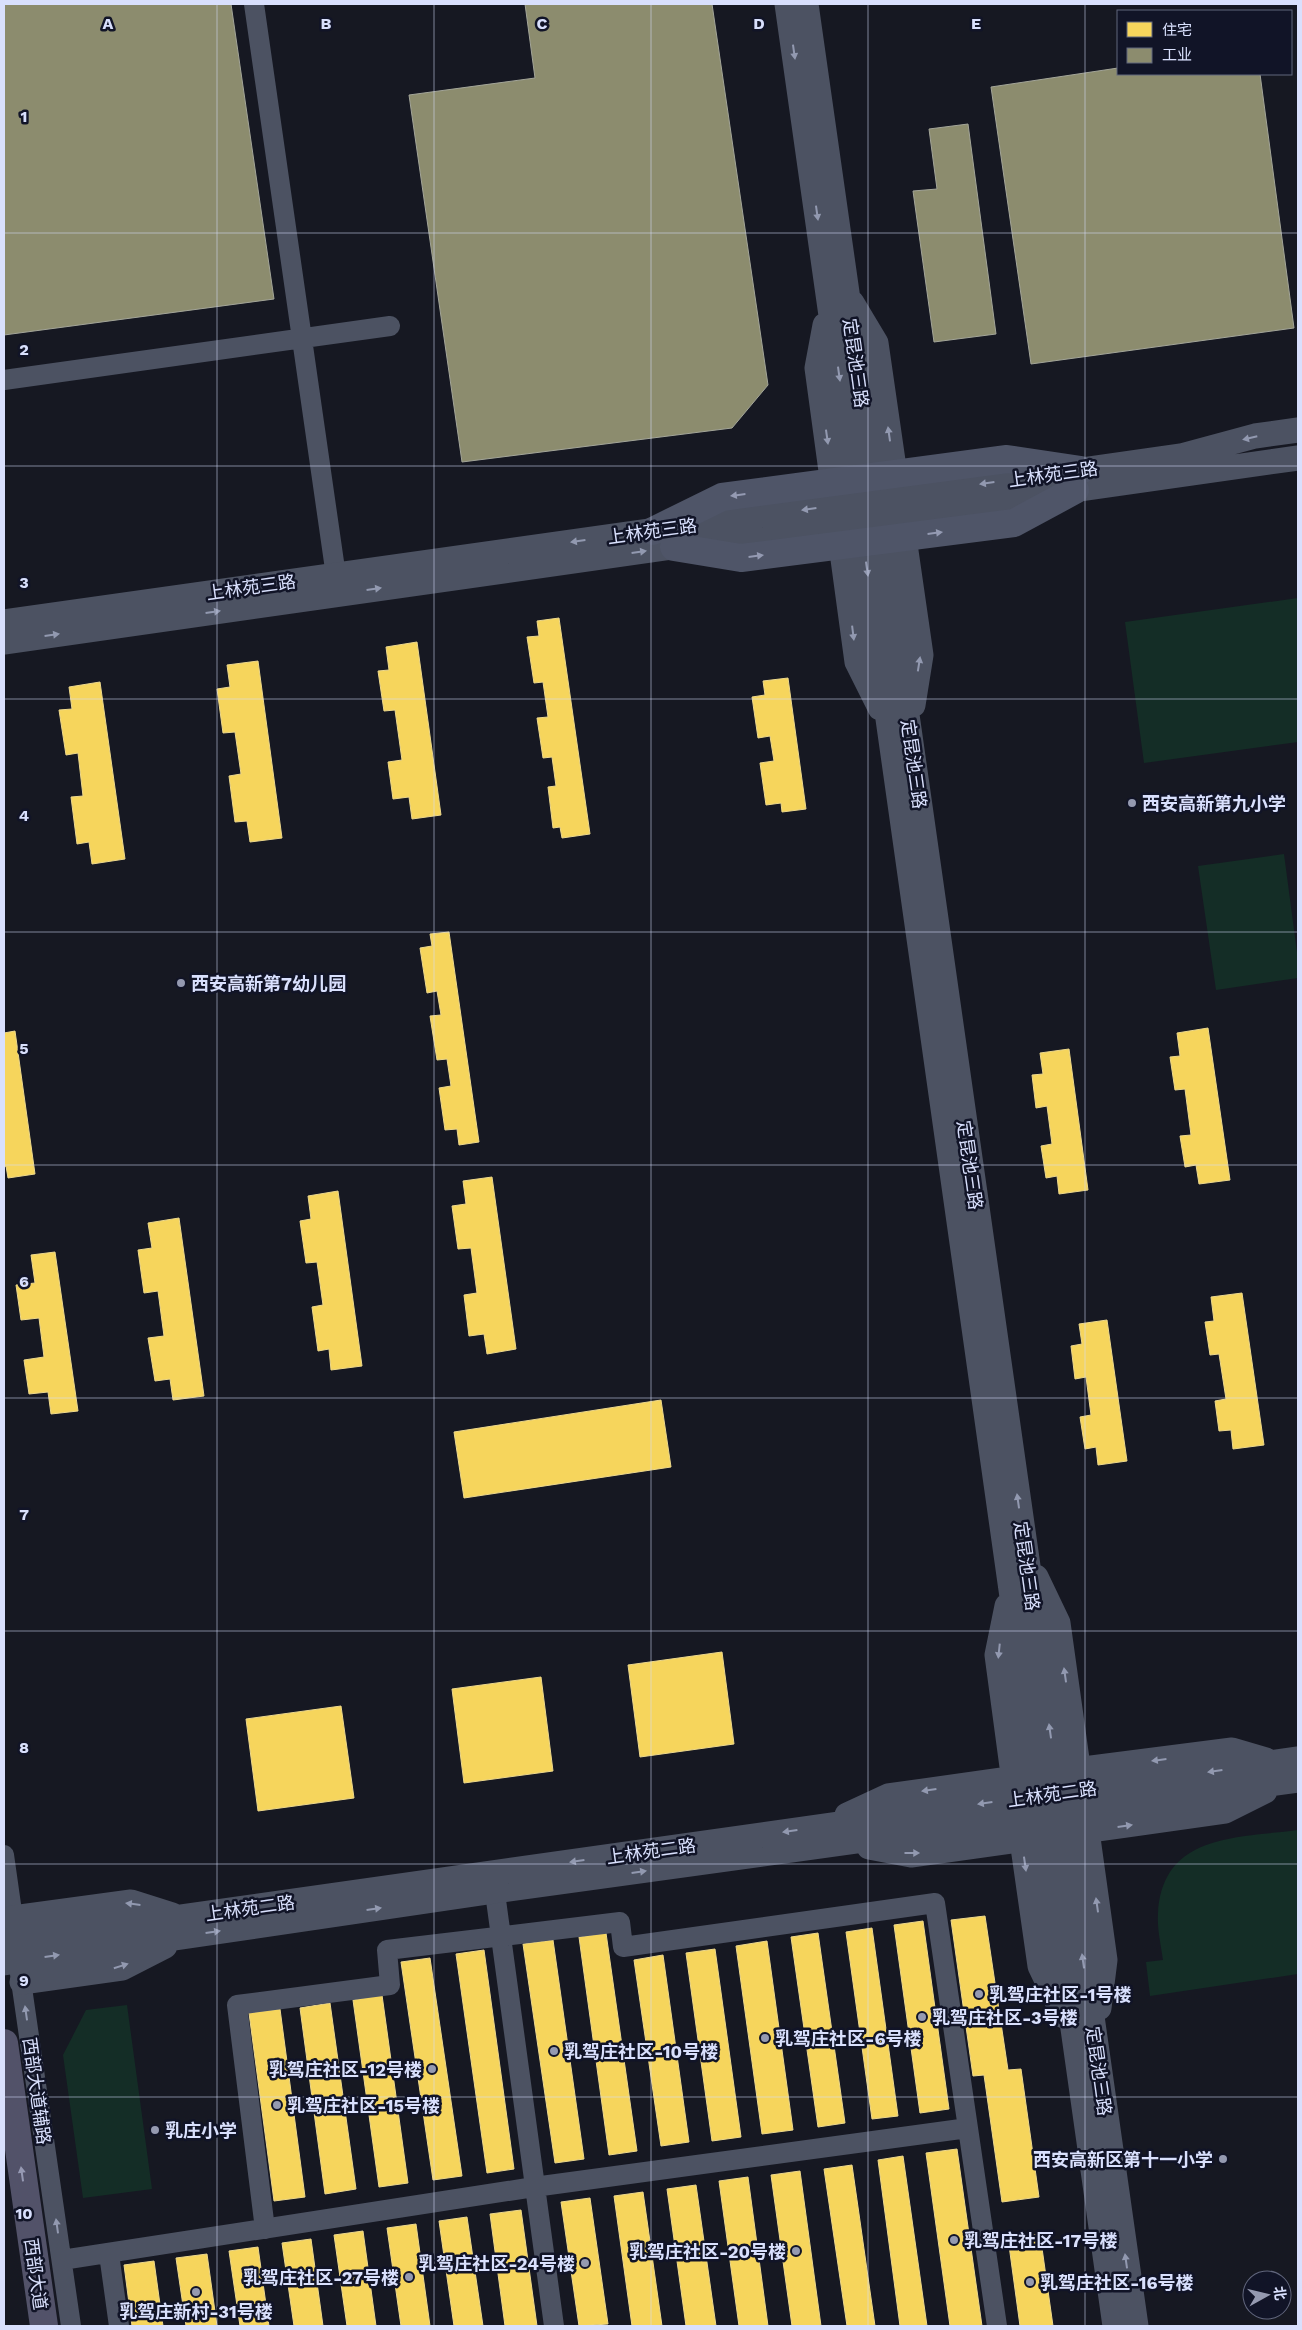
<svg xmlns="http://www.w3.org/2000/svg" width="1302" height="2330" font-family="'Work Sans','Noto Sans SC',sans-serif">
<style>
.green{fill:#142d26}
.homes{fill:#f6d55c;stroke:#edd88c}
.industry{fill:#8c8c6e;stroke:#a3a599}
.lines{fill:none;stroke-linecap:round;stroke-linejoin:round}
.minor{stroke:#4c5262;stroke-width:20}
.tertiary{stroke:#4c5262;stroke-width:25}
.secondary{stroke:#4f5568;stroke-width:28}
.primary{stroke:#525269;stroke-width:28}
.oneway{fill:#9299b0}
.oneway2{fill:#949ab2}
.oneway3{fill:#9699b3}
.grid{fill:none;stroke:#d9e0fd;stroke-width:1;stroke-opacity:0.55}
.poi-dot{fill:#959ab0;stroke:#111427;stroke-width:2}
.labels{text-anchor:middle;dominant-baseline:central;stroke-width:5;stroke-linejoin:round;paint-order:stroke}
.street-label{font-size:18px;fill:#d9e0fd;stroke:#111427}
.poi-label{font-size:18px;font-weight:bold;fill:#d9e0fd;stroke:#111427;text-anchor:start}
.grid-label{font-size:16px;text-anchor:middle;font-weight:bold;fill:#d9e0fd;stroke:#111427;stroke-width:5;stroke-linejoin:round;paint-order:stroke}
</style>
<rect width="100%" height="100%" fill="#161822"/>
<path class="green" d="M 1298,598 L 1298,742 L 1144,763 L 1125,622 Z
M 1284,854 L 1298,960 L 1298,978 L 1216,990 L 1198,866 Z
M 1298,1830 L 1298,1974 L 1150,1996 L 1146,1962 L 1163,1960 C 1161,1945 1157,1929 1158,1914 C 1162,1833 1238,1838 1298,1830 Z
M 127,2005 L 152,2189 L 83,2198 L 63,2055 L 86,2010 Z"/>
<path class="homes" d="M 559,618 L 590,834 L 562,838 L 560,827 L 553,828 L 548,787 L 556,786 L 552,757 L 543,758 L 537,718 L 548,717 L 543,682 L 534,683 L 527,637 L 539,636 L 537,621 Z
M 417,642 L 441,815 L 412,819 L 409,797 L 393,799 L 388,762 L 402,760 L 395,710 L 384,711 L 378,671 L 389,670 L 386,647 Z
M 258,661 L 282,838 L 250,842 L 247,821 L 235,822 L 229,776 L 241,774 L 235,732 L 223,733 L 217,689 L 230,687 L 227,665 Z
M 788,678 L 806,809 L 782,812 L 781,803 L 766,805 L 760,763 L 774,761 L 770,736 L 758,738 L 752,697 L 765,695 L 763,681 Z
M 100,682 L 125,859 L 92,864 L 89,842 L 77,844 L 71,797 L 83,796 L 78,753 L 66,755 L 59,710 L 72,709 L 69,687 Z
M 449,932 L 479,1142 L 459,1145 L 457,1129 L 445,1130 L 439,1088 L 451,1086 L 447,1059 L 437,1060 L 430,1016 L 441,1015 L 437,991 L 427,993 L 420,948 L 432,946 L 430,934 Z
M 1208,1028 L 1230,1180 L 1199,1184 L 1196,1165 L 1185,1167 L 1180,1136 L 1191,1135 L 1185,1089 L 1175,1090 L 1170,1057 L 1180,1056 L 1177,1033 Z
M 15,1031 L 35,1174 L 8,1178 L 6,1166 L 4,1167 L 4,1033 Z
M 1069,1049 L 1088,1190 L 1059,1194 L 1057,1176 L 1046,1178 L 1041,1146 L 1052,1144 L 1047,1106 L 1036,1108 L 1032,1075 L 1043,1074 L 1040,1053 Z
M 492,1177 L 516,1349 L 487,1354 L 484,1334 L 469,1336 L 464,1295 L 477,1293 L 471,1248 L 458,1249 L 452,1206 L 466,1204 L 463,1181 Z
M 338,1191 L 362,1366 L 331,1370 L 329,1349 L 318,1351 L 312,1307 L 323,1305 L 317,1262 L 306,1263 L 300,1221 L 311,1219 L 308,1196 Z
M 179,1218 L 204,1396 L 173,1400 L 170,1379 L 155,1381 L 148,1338 L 164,1336 L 158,1291 L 144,1293 L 138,1250 L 152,1248 L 148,1223 Z
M 55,1252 L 78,1411 L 51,1414 L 48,1392 L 29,1394 L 24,1360 L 44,1357 L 39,1318 L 21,1320 L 16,1285 L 35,1283 L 31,1255 Z
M 1242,1293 L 1264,1445 L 1233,1449 L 1231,1430 L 1219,1431 L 1215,1401 L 1226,1399 L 1219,1354 L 1210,1355 L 1205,1322 L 1214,1321 L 1211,1297 Z
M 1107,1320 L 1127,1461 L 1098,1465 L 1096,1447 L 1085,1449 L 1080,1417 L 1091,1415 L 1086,1377 L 1075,1379 L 1071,1346 L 1082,1344 L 1079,1324 Z
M 661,1400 L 671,1467 L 464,1498 L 454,1432 Z
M 722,1652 L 734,1744 L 640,1757 L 628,1665 Z
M 541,1677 L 553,1771 L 464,1783 L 452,1689 Z
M 341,1706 L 354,1798 L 258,1811 L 246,1719 Z
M 985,1916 L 1008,2070 L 1021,2069 L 1039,2197 L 1002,2202 L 984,2075 L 973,2076 L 951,1920 Z
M 923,1921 L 949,2109 L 920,2113 L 894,1925 Z
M 872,1928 L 898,2116 L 872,2119 L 846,1932 Z
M 606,1933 L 637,2151 L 609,2155 L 579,1937 Z
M 818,1933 L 845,2123 L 818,2127 L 791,1937 Z
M 553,1940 L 584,2159 L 555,2163 L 523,1944 Z
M 767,1941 L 793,2130 L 762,2134 L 736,1946 Z
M 715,1949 L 741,2137 L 712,2141 L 686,1953 Z
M 484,1950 L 514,2169 L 487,2173 L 456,1954 Z
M 663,1955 L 689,2142 L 661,2146 L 634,1960 Z
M 430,1958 L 462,2176 L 433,2180 L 401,1962 Z
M 382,1995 L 408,2183 L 379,2187 L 353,2000 Z
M 330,2003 L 356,2189 L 325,2194 L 300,2008 Z
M 280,2009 L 305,2197 L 274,2201 L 249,2013 Z
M 957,2149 L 982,2326 L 950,2326 L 926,2153 Z
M 903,2156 L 927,2326 L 900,2326 L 878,2160 Z
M 852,2165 L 875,2326 L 847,2326 L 824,2169 Z
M 800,2171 L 821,2326 L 792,2326 L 771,2175 Z
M 748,2177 L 768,2326 L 739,2326 L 719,2181 Z
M 696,2185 L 716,2326 L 686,2326 L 667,2189 Z
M 643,2192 L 662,2326 L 632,2326 L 614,2196 Z
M 590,2198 L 608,2324 L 579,2326 L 561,2202 Z
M 521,2210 L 537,2326 L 505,2326 L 490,2214 Z
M 467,2217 L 483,2326 L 454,2326 L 439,2221 Z
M 416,2224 L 430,2326 L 401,2326 L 387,2228 Z
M 363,2231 L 376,2326 L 347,2326 L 334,2235 Z
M 1040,2234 L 1053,2326 L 1020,2326 L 1008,2238 Z
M 311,2239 L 323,2326 L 294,2326 L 282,2243 Z
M 258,2247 L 269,2326 L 240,2326 L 229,2251 Z
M 207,2254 L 217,2326 L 186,2326 L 176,2258 Z
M 154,2261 L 163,2326 L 132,2326 L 124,2265 Z"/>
<path class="industry" d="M 4,4 L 231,4 L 274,299 L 4,335 Z
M 525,4 L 712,4 L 768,385 L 732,428 L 462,462 L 409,95 L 535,78 Z
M 1118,68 L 1118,74 L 1260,74 L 1294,328 L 1031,364 L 991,87 Z
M 968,124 L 996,334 L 934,342 L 913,191 L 937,189 L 929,129 Z"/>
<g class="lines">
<path class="minor" d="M 254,4 L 338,590
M 4,380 L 390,326
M 4,1855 L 15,1933
M 493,1878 L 554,2326
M 19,1967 L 71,2326
M 265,2229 L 237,2005 L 390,1985 L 387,1950 L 620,1922 L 623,1947 L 935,1903 L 997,2326
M 109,2254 L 119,2326
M 62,2260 L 534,2187 L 968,2128"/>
<path class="tertiary" d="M 787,4 L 1115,2326
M 806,4 L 1136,2326
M 852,303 L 876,343 L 921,655 L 913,705
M 825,325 L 817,368 L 857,662 L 880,708
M 4,622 L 1181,456 L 1255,436 L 1298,430
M 4,642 L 1298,458
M 1036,1577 L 1058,1623 L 1105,1960 L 1099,2008
M 1007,1606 L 997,1655 L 1019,1819 L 1040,1966 L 1064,2016
M 847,1815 L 888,1796 L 1037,1775 L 1232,1750 L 1266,1760
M 869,1847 L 911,1855 L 1126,1825 L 1225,1811 L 1265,1791
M 13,1918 L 131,1902 L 172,1915
M 4,1942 L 1298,1759
M 4,1963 L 495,1891 L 1298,1780
M 22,1982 L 122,1968 L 165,1946"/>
<path class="secondary" d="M 653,531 L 722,497 L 1007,459 L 1081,470
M 674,547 L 741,558 L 1014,523 L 1075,490"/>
<path class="primary" d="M 4,2043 L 44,2326"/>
</g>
<defs><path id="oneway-solid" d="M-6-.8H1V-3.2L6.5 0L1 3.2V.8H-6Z" transform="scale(1.25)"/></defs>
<g class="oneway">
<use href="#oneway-solid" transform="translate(794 52) rotate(82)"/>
<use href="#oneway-solid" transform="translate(817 213) rotate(82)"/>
<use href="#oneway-solid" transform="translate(839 374) rotate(82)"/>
<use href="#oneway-solid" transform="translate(889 434) rotate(-98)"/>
<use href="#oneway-solid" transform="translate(827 437) rotate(82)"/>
<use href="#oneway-solid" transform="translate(1250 438) rotate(167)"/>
<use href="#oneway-solid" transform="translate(987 483) rotate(172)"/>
<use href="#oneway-solid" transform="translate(809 509) rotate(172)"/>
<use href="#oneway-solid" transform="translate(578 541) rotate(172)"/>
<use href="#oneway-solid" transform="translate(639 552) rotate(-8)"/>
<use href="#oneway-solid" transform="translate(867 569) rotate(82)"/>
<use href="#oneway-solid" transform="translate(374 589) rotate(-8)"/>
<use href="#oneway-solid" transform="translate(213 612) rotate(-8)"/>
<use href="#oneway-solid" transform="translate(853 633) rotate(83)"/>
<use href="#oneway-solid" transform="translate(52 635) rotate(-8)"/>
<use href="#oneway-solid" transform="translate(919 664) rotate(-81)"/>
<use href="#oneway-solid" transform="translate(1018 1501) rotate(-98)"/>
<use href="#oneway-solid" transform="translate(999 1651) rotate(96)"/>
<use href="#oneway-solid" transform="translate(1065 1675) rotate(-98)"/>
<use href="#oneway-solid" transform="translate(1050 1731) rotate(-98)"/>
<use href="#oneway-solid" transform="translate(1159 1760) rotate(173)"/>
<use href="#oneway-solid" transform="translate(1215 1771) rotate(172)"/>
<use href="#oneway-solid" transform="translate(929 1790) rotate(172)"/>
<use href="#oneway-solid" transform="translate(985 1803) rotate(172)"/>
<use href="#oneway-solid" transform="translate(1125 1826) rotate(-8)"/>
<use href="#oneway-solid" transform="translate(790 1831) rotate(172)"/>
<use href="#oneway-solid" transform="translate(912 1853)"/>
<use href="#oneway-solid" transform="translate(577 1861) rotate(172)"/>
<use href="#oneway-solid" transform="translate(1025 1864) rotate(82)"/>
<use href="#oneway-solid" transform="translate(639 1872) rotate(-8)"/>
<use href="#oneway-solid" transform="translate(133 1904) rotate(-173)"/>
<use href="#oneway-solid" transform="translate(1097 1905) rotate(-98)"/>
<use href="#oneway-solid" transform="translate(374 1909) rotate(-8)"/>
<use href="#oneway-solid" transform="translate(213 1932) rotate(-8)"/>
<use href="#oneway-solid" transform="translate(52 1956) rotate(-8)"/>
<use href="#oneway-solid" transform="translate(1083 1961) rotate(-98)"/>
<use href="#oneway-solid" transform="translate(121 1966) rotate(-17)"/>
<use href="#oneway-solid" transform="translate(26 2013) rotate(-98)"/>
<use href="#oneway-solid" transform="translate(57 2226) rotate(-98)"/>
<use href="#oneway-solid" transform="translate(1126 2261) rotate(-98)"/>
</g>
<g class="oneway2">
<use href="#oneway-solid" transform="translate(738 495) rotate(173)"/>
<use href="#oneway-solid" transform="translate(935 533) rotate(-7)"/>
<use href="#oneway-solid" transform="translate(756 556) rotate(-7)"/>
</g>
<use class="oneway3" href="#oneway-solid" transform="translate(22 2174) rotate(-98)"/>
<path class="grid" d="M 217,4 L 217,2326M 434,4 L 434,2326M 651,4 L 651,2326M 868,4 L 868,2326M 1085,4 L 1085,2326M 4,233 L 1298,233M 4,466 L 1298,466M 4,699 L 1298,699M 4,932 L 1298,932M 4,1165 L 1298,1165M 4,1398 L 1298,1398M 4,1631 L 1298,1631M 4,1864 L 1298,1864M 4,2097 L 1298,2097"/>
<g class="poi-dot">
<circle cx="1132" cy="803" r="5"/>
<circle cx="181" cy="983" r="5"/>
<circle cx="979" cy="1994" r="5"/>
<circle cx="922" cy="2017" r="5"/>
<circle cx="765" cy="2038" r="5"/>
<circle cx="554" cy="2051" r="5"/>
<circle cx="432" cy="2069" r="5"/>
<circle cx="277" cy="2105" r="5"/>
<circle cx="155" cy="2130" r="5"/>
<circle cx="1223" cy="2159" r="5"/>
<circle cx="954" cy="2240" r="5"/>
<circle cx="796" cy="2251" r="5"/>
<circle cx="585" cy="2263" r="5"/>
<circle cx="409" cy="2277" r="5"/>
<circle cx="1030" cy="2282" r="5"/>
<circle cx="196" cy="2292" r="5"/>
</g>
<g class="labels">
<g class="street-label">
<text transform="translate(856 363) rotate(82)">定昆池三路</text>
<text transform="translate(1053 474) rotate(-8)">上林苑三路</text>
<text transform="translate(652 531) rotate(-8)">上林苑三路</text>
<text transform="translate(251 587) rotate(-8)">上林苑三路</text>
<text transform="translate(914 764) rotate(82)">定昆池三路</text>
<text transform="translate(970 1165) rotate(82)">定昆池三路</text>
<text transform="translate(1027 1566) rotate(82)">定昆池三路</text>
<text transform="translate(1052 1794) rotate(-8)">上林苑二路</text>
<text transform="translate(651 1851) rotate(-8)">上林苑二路</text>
<text transform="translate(250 1908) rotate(-8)">上林苑二路</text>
<text transform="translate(1099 2071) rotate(82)">定昆池三路</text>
<text transform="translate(37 2091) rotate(82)">西部大道辅路</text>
<text transform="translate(36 2274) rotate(82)">西部大道</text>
</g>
<g class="poi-label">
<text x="1142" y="803">西安高新第九小学</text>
<text x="191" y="983">西安高新第7幼儿园</text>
<text x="989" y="1994">乳驾庄社区-1号楼</text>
<text x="932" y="2017">乳驾庄社区-3号楼</text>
<text x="775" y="2038">乳驾庄社区-6号楼</text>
<text x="564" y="2051">乳驾庄社区-10号楼</text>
<text x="422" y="2069" text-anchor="end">乳驾庄社区-12号楼</text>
<text x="287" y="2105">乳驾庄社区-15号楼</text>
<text x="165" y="2130">乳庄小学</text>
<text x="1213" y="2159" text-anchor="end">西安高新区第十一小学</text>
<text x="964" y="2240">乳驾庄社区-17号楼</text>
<text x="786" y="2251" text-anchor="end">乳驾庄社区-20号楼</text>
<text x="575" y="2263" text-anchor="end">乳驾庄社区-24号楼</text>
<text x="399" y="2277" text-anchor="end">乳驾庄社区-27号楼</text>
<text x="1040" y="2282">乳驾庄社区-16号楼</text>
<text x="196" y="2311" text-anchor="middle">乳驾庄新村-31号楼</text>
</g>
</g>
<g class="grid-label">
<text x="108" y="29">A</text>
<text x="326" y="29">B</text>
<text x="542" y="29">C</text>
<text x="759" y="29">D</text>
<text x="976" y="29">E</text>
<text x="24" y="122">1</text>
<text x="24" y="355">2</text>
<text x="24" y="588">3</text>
<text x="24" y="821">4</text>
<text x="24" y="1054">5</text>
<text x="24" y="1287">6</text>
<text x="24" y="1520">7</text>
<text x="24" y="1753">8</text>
<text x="24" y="1986">9</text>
<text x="24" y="2219">10</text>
</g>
<rect width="1302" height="2330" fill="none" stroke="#d9e0fd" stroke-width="10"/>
<rect x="1117" y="10" width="175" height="65" fill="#111427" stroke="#61667d"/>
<rect x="1127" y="22" width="25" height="15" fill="#f6d55c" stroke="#61667d"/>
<text x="1162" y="35" font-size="15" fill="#d9e0fd">住宅</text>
<rect x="1127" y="48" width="25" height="15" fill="#8c8c6e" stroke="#61667d"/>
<text x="1162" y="60" font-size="15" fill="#d9e0fd">工业</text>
<g transform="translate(1267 2295) rotate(82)"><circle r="24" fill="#111427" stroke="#61667d"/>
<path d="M0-4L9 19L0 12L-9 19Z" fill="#959ab0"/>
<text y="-8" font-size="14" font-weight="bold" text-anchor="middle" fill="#d9e0fd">北</text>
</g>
</svg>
